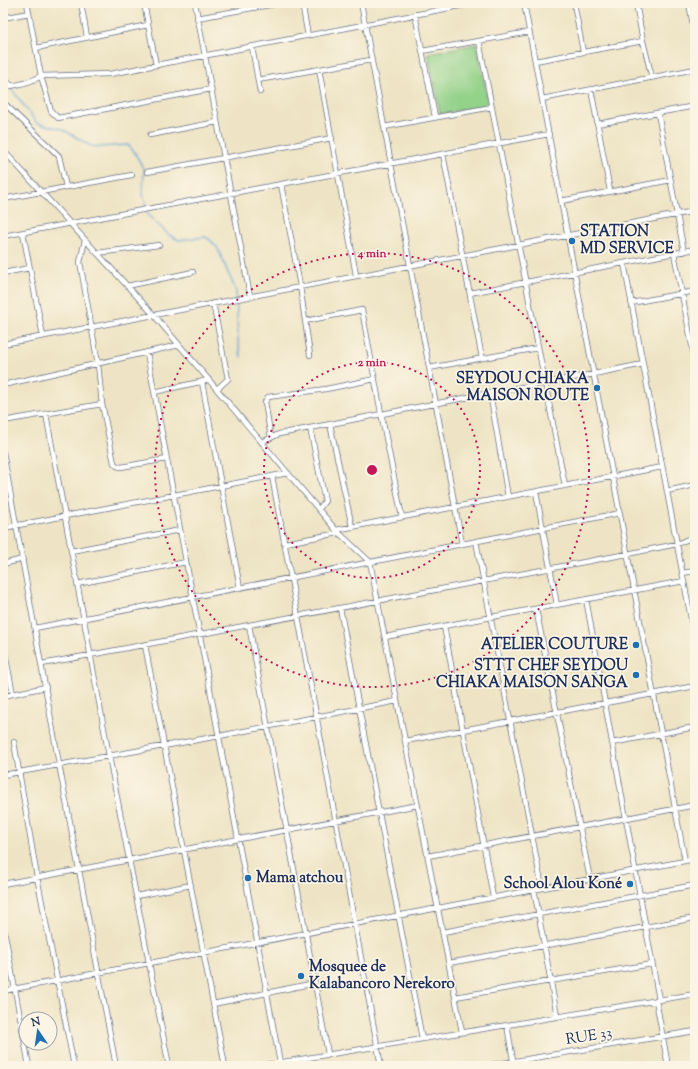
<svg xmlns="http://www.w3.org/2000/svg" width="698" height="1069" font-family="'Sorts Mill Goudy',serif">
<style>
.green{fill:#93d289;stroke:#578074}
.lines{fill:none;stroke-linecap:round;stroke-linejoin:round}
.stream{stroke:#5da2d2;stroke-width:1.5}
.minor-casing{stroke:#656e82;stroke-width:6}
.minor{stroke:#fff;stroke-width:4.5}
.ring{fill:none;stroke:#c2185b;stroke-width:2;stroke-dasharray:2 4}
.poi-dot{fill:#1f6fb2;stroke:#fcf5e5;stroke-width:1.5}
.labels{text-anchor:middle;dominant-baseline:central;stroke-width:3.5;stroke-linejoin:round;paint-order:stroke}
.poi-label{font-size:15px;font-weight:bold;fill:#1b2f5e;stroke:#fcf5e5;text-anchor:end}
.street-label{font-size:15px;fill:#1b2f5e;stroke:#fcf5e5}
.centre{fill:#c2185b;stroke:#fcf5e5;stroke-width:2}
.ring-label{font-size:12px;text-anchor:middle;font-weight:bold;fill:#c2185b;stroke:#fcf5e5;stroke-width:3.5;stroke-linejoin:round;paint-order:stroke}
</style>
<rect width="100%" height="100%" fill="#fcf5e5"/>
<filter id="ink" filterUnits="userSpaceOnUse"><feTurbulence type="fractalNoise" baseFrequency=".025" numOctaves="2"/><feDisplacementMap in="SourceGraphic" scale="8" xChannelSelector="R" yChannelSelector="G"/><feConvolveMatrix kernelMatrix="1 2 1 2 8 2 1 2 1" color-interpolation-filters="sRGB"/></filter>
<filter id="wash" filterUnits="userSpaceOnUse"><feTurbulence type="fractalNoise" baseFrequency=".012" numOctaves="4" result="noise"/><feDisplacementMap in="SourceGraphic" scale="16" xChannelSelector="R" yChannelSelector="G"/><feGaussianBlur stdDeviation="0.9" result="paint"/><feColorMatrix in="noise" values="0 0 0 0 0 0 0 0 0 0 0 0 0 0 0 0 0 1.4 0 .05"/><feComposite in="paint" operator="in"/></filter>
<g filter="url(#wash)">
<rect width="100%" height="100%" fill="#eee4c5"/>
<path class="green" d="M 477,44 L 489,105 L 440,114 L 428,53 Z"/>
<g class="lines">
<path class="stream" d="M 3,80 L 6,83
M 10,87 L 37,123 L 62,129 L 91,146 L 99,147 L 128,145 L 135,153 L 144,170 L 143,194 L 146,207
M 147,211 L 148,215 L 169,235 L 179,240 L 205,237 L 209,239 L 217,247 L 236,291 L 238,340 L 241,357"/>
</g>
</g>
<g filter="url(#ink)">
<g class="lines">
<g class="minor-casing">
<path id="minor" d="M 27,3 L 41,76 L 51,111 L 58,118 L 211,89
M 81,3 L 87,37
M 144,3 L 156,65
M 195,3 L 250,296
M 244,3 L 245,9
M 302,3 L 308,36
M 361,3 L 462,544
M 524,3 L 685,861
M 574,3 L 583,52
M 636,3 L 643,41 L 652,78
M 689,3 L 695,36
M 415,14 L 435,117
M 3,18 L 29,13
M 197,18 L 280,3
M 479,41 L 565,486
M 252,47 L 260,92
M 36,48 L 148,25
M 422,51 L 529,32
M 535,61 L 643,41
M 319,69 L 356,275
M 3,76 L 11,86 C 23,84 31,82 41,76 L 110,74 L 475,3
M 258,80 L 371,60
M 591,89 L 610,191
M 542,99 L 695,69
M 3,102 L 59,156 L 66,187
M 658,113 L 684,252
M 597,124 L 695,106
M 384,127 L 492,107
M 150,135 L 217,122
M 3,150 L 153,314 L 336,530 L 370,562 L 462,1032
M 443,154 L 482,358
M 147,172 L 332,138
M 281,184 L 300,286 L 310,355
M 3,199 L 132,175
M 561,201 L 671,180
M 23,233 L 43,336
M 3,236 L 549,134
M 85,240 L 80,262 L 98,364 L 102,404 L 114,463 L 117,466 L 121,467 L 167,459
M 97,253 L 159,245
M 674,253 L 695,361
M 624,263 L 695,640
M 3,273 L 30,268
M 127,286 L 193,272
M 470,293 L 695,249
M 213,303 L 228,379 L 217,389
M 631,303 L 695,291
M 305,321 L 362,310 L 381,413 L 402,517
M 3,344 L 695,211
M 147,353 L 280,1063
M 429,368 L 538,348
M 202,382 L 240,588
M 3,385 L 179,345
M 154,392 L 209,380
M 490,393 L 508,497
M 46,414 L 109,756 L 169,1066
M 3,421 L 102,404
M 330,424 L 352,527
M 310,428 L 325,501 L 319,509
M 271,438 L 265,402 L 268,397 L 326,389 L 375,379
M 262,442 L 279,434 L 490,393 L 594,374 L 643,364
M 3,452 L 59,764 L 116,1066
M 272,476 L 381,1066
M 3,490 L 9,489
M 667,491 L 695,485
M 536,492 L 557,605
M 3,528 L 288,473
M 336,530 L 662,467
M 476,541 L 542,888
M 285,543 L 339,533
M 71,551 L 180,530
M 3,564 L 23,559
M 682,573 L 695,571
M 77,584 L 186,562
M 586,599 L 659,1000
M 340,608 L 422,1039
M 536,609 L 590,879
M 249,625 L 328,1054
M 444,626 L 493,897
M 35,628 L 620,513
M 385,637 L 684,581
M 3,643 L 13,694
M 145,645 L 225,1066
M 42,664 L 627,554 L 677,544 L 695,536
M 3,696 L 46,687
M 405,741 L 695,686
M 14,742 L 37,877 L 74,1066
M 612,743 L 695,727
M 3,775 L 219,736 L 397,701
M 428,856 L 695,805
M 3,884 L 418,805
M 534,889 L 557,1016
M 136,896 L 191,885
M 3,924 L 29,1066
M 443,932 L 695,885
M 449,963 L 695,918
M 3,991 L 695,859
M 455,997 L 652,964
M 656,1000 L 668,1066
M 213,1004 L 315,983
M 507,1025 L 514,1066
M 300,1059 L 302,1066
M 259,1066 L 695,994
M 486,1066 L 695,1031"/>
</g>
<use href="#minor" class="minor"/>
</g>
</g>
<g class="ring">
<circle cx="372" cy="470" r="108"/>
<circle cx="372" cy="470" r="217"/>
</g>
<g class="poi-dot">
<circle cx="572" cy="241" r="4"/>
<circle cx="597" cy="388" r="4"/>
<circle cx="636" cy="645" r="4"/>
<circle cx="636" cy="675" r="4"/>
<circle cx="248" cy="878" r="4"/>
<circle cx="630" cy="884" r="4"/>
<circle cx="301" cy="976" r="4"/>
</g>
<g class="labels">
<g class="poi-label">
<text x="580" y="232" text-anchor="start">STATION<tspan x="580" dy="17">MD SERVICE</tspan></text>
<text x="589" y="379">SEYDOU CHIAKA<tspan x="589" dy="17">MAISON ROUTE</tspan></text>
<text x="628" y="645">ATELIER COUTURE</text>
<text x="628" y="666">STTT CHEF SEYDOU<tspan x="628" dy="17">CHIAKA MAISON SANGA</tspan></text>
<text x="256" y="878" text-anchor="start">Mama atchou</text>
<text x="622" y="884">School Alou Koné</text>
<text x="309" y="967" text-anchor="start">Mosquee de<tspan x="309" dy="17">Kalabancoro Nerekoro</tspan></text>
</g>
<g class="street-label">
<text transform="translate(589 1037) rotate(-9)">RUE 33</text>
</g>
</g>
<circle cx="372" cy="470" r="6" class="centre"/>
<g class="ring-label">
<text x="372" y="257">4 min</text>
<text x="372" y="366">2 min</text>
</g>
<rect width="698" height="1069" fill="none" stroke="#fcf5e5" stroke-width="16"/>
<g transform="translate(38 1031) rotate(347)"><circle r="19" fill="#fcf5e5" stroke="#a2a6af"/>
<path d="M0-3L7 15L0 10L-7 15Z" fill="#1f6fb2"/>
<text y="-6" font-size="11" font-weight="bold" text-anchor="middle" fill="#1b2f5e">N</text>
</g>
</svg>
